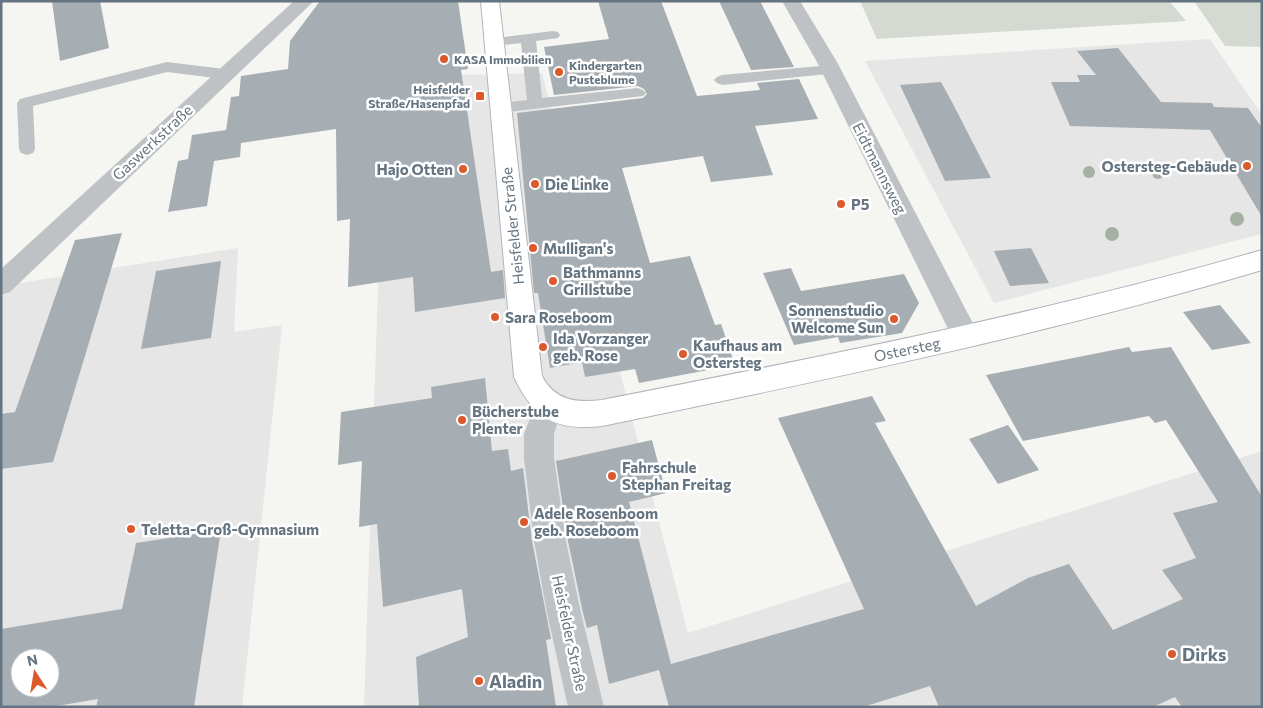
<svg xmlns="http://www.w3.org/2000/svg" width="1263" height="708" font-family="Commissioner,sans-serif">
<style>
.built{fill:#e5e6e5;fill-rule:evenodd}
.green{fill:#d4dad1}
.building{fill:#a7aeb3;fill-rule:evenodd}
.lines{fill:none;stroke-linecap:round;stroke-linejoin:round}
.secondary-casing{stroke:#b0b5ba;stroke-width:2}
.lane{fill:#bec2c5;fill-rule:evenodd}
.street{fill:#bec2c5;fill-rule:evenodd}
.secondary{fill:#fff;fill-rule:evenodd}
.tree{fill:#a7b1a3}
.poi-dot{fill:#db592b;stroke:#fff;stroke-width:2}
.labels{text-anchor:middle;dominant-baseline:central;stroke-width:5;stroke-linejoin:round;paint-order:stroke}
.far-poi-label{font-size:12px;font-weight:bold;fill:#657481;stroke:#fff;text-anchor:start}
.street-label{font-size:15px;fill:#657481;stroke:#fff}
.poi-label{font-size:15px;font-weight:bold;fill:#657481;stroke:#fff;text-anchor:start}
.near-poi-label{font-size:18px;font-weight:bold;fill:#657481;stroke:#fff;text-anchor:start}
</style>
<rect width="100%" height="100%" fill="#f5f5f1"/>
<path class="built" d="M 1210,39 L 1262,115 L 1262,234 L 994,303 L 865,61 Z
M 542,73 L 688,633 L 1262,451 L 1262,707 L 364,707 L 385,77 Z
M 238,248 L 234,332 L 282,325 L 242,707 L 1,707 L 1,298 L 14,284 ZM 20,658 L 50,658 L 50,688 L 20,688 Z"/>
<path class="green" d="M 860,1 L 1169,1 L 1186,21 L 877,39 Z
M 1194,1 L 1262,1 L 1262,47 L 1225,46 Z"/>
<path class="building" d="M 52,1 L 100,1 L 109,48 L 60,61 Z
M 320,1 L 458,1 L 468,69 L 461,70 L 491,272 L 503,270 L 505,298 L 415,312 L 413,277 L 348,287 L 350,219 L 337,221 L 336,129 L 241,143 L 240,157 L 214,161 L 207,206 L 168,212 L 178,161 L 188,159 L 192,135 L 226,130 L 231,97 L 239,96 L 241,76 L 288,69 L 290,41 Z
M 598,1 L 661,1 L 697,96 L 760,90 L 757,83 L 799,79 L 818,119 L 755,126 L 773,175 L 711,182 L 703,156 L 622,168 L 650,263 L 690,256 L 715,325 L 721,324 L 735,365 L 639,383 L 635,369 L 585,377 L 582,362 L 550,368 L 538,293 L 534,293 L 517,113 L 643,98 L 647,94 L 644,89 L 638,86 L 554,95 L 544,47 L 609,39 Z
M 719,1 L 760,1 L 794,67 L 751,70 Z
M 1118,48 L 1161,102 L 1212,103 L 1214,107 L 1248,108 L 1262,128 L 1262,217 L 1210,130 L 1070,126 L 1051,82 L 1080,82 L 1077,75 L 1096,75 L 1077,51 Z
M 941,82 L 953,104 L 991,178 L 945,181 L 900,85 Z
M 122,233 L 53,462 L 1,469 L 1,414 L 15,412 L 75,240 Z
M 1031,248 L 1049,283 L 1010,286 L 994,251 Z
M 221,261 L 211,338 L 141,349 L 156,271 Z
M 791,268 L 801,291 L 904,274 L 919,303 L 902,333 L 840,343 L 838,337 L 794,345 L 763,273 Z
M 1220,305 L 1251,343 L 1212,350 L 1183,312 Z
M 1129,347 L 1132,352 L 1171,347 L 1262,497 L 1262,707 L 1182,707 L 1175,697 L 1153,707 L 939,707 L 930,686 L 863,707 L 669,707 L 659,670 L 609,684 L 597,625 L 587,628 L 583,613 L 568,541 L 556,461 L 652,440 L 666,493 L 629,502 L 671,664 L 864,609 L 778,418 L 872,396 L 886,421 L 875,423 L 976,606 L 1028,578 L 1069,564 L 1113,630 L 1183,599 L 1162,570 L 1196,558 L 1173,513 L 1218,502 L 1166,420 L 1155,423 L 1149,416 L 1023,441 L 986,375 Z
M 485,378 L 492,451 L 508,449 L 511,471 L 523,468 L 532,541 L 551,639 L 546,640 L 556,707 L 419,707 L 416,657 L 468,637 L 462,589 L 383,607 L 377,524 L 359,527 L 362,461 L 338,465 L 341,412 L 432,398 L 431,387 Z
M 1008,425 L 1039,470 L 998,484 L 969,439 Z
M 221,530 L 194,707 L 96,707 L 98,699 L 51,707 L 1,707 L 1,629 L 122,609 L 136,543 ZM 20,658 L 50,658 L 50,688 L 20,688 Z"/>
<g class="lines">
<g class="secondary-casing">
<path id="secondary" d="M 481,1 L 499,1 L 542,376 C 555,401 577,403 602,400 C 824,356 1045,313 1262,250 L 1262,270 C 1045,335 824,380 602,426 C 555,431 534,419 514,377 Z"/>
</g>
<path class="lane" d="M 553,31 L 558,32 L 560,35 L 558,38 L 536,41 L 542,98 L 638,88 L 643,90 L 646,93 L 643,96 L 499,113 L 494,112 L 491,108 L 494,104 L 527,100 L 521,43 L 493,46 L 488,45 L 486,42 L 488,39 Z
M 167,62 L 224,69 L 229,71 L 231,74 L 229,77 L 224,79 L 167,72 L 33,106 L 35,149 L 33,153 L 27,155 L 21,153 L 19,149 L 17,103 L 20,99 Z
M 832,65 L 837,67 L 839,70 L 837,73 L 722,85 L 717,83 L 714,80 L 717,77 L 722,75 Z"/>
<path class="street" d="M 294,1 L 314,1 L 10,292 L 1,295 L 1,269 Z
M 782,1 L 800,1 L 837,62 L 980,337 L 976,345 L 966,348 L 956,345 L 817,62 Z
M 549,392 L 559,396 L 563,405 L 554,434 L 554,458 L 566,541 L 581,613 L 604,707 L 568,707 L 547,613 L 534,541 L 524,458 L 524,434 L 539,396 Z"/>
<use href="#secondary" class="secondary"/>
</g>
<g class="tree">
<circle cx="1089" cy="172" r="6"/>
<circle cx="1158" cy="173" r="6"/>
<circle cx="1237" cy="219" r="7"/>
<circle cx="1112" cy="234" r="7"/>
</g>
<g class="poi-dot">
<circle cx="444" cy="59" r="5"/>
<circle cx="559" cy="72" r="5"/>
<rect x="475" y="91" width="10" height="10" rx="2.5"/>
<circle cx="1247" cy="166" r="5"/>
<circle cx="463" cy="169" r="5"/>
<circle cx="535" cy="184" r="5"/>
<circle cx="841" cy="204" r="5"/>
<circle cx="533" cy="248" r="5"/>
<circle cx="553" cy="281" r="5"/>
<circle cx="495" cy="317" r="5"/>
<circle cx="894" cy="319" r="5"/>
<circle cx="543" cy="347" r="5"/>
<circle cx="683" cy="354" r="5"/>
<circle cx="462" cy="420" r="5"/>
<circle cx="612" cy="476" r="5"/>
<circle cx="524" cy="522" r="5"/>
<circle cx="131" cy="529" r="5"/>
<circle cx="1172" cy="654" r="5"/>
<circle cx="479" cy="681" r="5"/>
</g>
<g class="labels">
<g class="far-poi-label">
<text x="454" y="59">KASA Immobilien</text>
<text x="569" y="65">Kindergarten<tspan x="569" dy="14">Pusteblume</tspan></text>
<text x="470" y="89" text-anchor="end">Heisfelder<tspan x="470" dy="14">Straße/Hasenpfad</tspan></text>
</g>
<g class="street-label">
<text transform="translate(152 142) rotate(-43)">Gaswerkstraße</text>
<text transform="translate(880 168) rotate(63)">Eidtmannsweg</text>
<text transform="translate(512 226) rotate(-96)">Heisfelder Straße</text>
<text transform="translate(907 349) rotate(-12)">Ostersteg</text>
<text transform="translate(570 633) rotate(78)">Heisfelder Straße</text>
</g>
<g class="poi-label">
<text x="1237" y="166" text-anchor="end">Ostersteg-Gebäude</text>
<text x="453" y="169" text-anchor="end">Hajo Otten</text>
<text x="545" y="184">Die Linke</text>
<text x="851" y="204">P5</text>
<text x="543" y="248">Mulligan's</text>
<text x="563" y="272">Bathmanns<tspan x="563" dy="17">Grillstube</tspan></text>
<text x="884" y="310" text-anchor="end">Sonnenstudio<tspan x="884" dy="17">Welcome Sun</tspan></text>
<text x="505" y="317">Sara Roseboom</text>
<text x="553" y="338">Ida Vorzanger<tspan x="553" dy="17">geb. Rose</tspan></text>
<text x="693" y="345">Kaufhaus am<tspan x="693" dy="17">Ostersteg</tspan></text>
<text x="472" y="411">Bücherstube<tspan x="472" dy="17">Plenter</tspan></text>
<text x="622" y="467">Fahrschule<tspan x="622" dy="17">Stephan Freitag</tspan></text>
<text x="534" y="513">Adele Rosenboom<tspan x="534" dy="17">geb. Roseboom</tspan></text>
<text x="141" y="529">Teletta-Groß-Gymnasium</text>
</g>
<g class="near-poi-label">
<text x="1182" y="654">Dirks</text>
<text x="489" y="681">Aladin</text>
</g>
</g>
<rect width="1263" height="708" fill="none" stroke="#657481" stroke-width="5"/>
<g transform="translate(35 673) rotate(348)"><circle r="24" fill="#ffffff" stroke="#c1c7cd"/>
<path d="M0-4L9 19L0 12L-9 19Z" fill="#db592b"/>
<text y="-8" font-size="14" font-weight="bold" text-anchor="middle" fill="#657481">N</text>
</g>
</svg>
